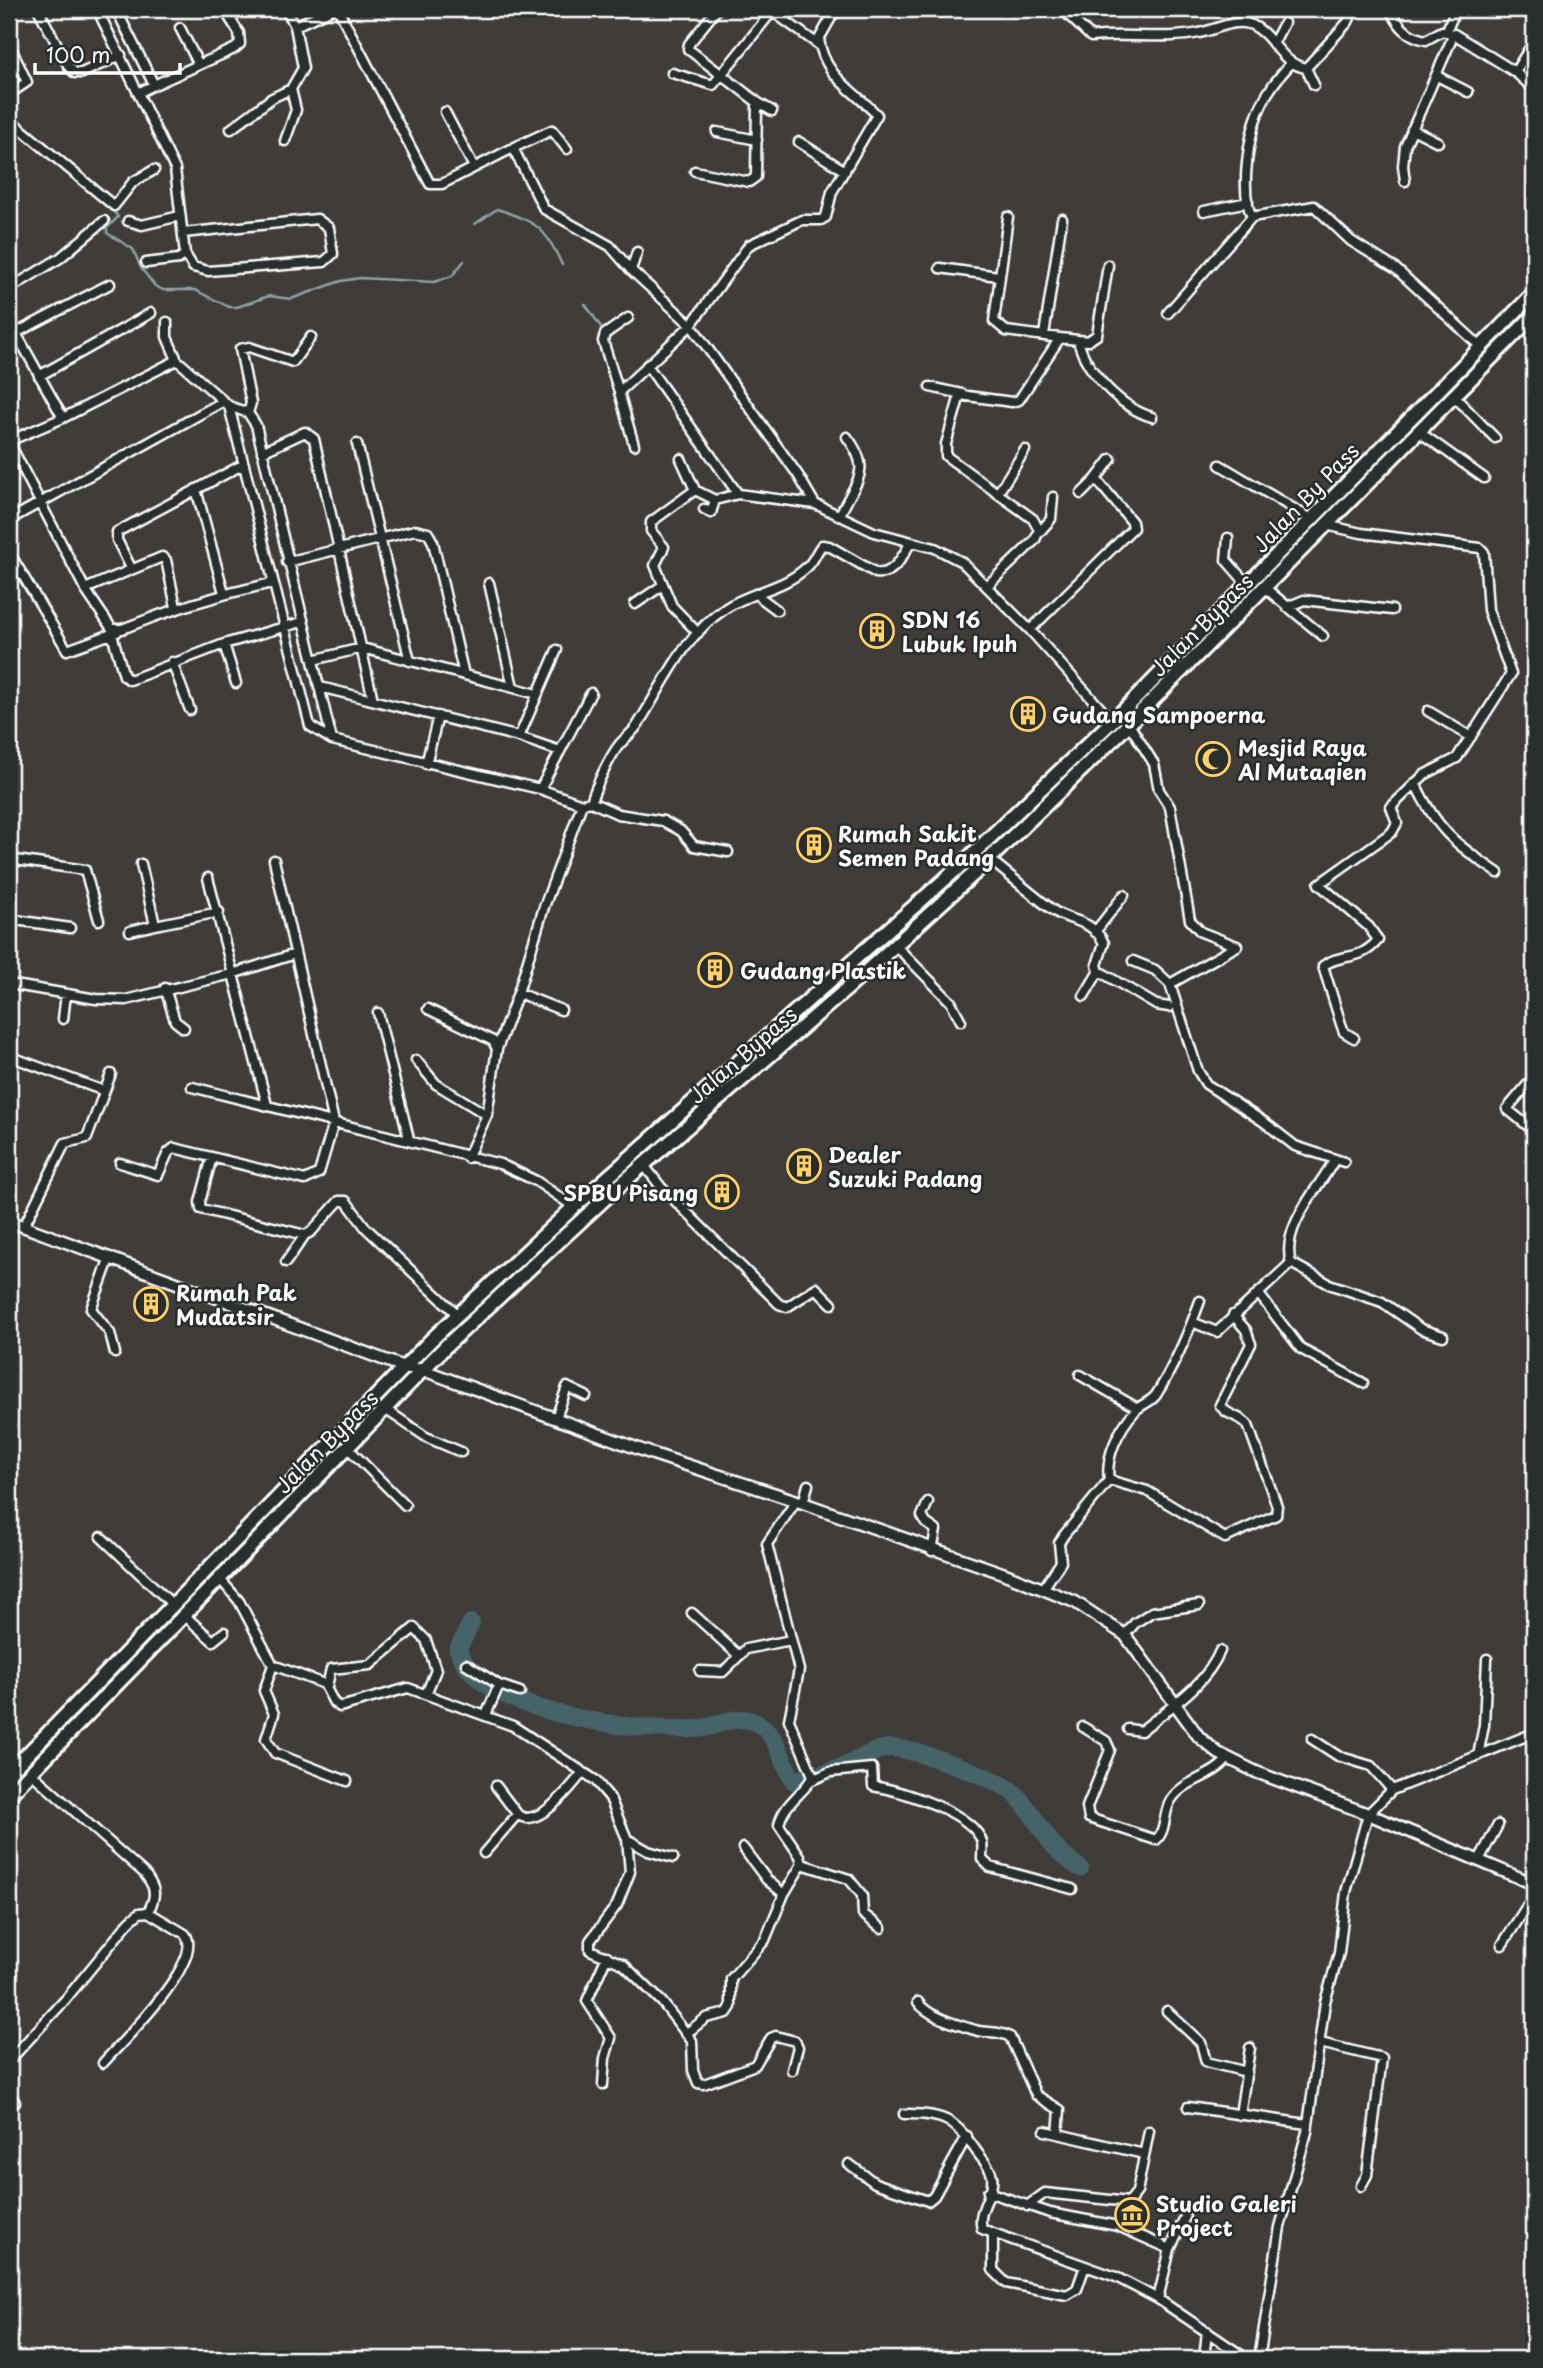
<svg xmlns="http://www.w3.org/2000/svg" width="1543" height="2368" font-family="'Playpen Sans',sans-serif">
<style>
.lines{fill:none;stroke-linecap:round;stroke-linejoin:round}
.stream{stroke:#8fa1a4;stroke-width:2.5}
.river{stroke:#456367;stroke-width:18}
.minor-casing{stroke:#fff;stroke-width:13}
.tertiary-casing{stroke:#fff;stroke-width:15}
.trunk-casing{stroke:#fff;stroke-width:18}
.minor{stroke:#2a2d2e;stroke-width:8}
.tertiary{stroke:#2a2d2e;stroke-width:10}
.trunk{stroke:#2a2d2e;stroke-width:12}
.labels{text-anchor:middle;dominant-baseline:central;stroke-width:5;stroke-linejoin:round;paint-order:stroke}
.street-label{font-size:21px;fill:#fff;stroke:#2a2d2e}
.poi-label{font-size:21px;font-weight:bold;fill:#fff;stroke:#2a2d2e;text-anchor:start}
</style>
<rect width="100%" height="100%" fill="#3f3c3a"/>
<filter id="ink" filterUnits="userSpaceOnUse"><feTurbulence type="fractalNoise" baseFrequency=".0143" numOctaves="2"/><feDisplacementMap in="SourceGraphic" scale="14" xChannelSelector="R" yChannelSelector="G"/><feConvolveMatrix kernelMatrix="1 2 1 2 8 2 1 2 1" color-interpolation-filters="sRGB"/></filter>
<g filter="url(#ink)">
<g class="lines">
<path class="stream" d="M 72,176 L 116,214 L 118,217 L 107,228 L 107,233 L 133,249 L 141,268 L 155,286 L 163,290 L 195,290 L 229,307 L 237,307 L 269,296 L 291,299 L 341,281 L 360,278 L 434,282 L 452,276 L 464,261
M 475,224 L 497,209 C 536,221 546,228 562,265
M 585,304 L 601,327"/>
<path class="river" d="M 471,1623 L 458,1649 C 478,1714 636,1732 695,1729 C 716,1728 737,1712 757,1723 C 777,1733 782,1763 794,1781 C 800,1780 839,1769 845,1766 C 860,1760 872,1750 889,1748 C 911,1747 998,1778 1014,1793 C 1042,1820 1042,1844 1080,1868"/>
<g class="minor-casing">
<path id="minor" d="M 38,9 L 69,67 L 75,73 L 82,73 L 121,55
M 97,9 L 138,93 L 154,85 L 116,9
M 338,9 L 430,184 L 442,184 L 513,148 L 544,209 L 610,246 L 631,270 L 691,325 L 798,475 L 815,504 L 874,532 L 935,548 L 962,562 L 1030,630 L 1112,721
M 769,9 L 819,45
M 1062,9 L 1091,37 C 1126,33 1164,40 1199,33 C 1216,30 1234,18 1252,25 C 1274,35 1280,64 1306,68 L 1348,22 L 1354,9
M 1390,9 C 1399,26 1406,36 1426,40 L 1442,31 L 1454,34 L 1515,72 L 1534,41
M 295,26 L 332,9
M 180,28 L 199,65
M 1446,32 L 1456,9
M 9,44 L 27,82 L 9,94
M 1273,44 L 1284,23
M 1306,68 L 1314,85
M 1515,72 L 1534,89
M 672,73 L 713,85 L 774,9
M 1437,76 L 1468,92
M 154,85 L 234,49 L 240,44 L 239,33 L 224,9
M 138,93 L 175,169 L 185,254 L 179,259 L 146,263
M 757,102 L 772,111
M 445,112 L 474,167
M 9,119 L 114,206 L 133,182 L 154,170
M 231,129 L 272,98 L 291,89
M 1412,129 L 1438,142
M 717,132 L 757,140
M 285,141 L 296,110 L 291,89 L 303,68 L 295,26 L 286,9
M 799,142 L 845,171
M 513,148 L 552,130 L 567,149
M 695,171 L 749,182 L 756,177 L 757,102 L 688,49 L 689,44 L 717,9
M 1405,181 L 1403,166 L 1405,146 L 1454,34
M 1204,211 L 1248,202
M 1008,217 L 994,321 L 1006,331 L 1060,338
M 1252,217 C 1239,191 1249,130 1262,104 C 1269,88 1280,76 1291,63
M 128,221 L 142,225 L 180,216
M 183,233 L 317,219 L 329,228 L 333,254 L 324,262 L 208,271 L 193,267 L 185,254
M 940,268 L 998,276
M 631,270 L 637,252
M 9,289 L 60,258 L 104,221
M 1168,313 L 1252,217 L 1314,206 L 1351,241 L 1396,269 L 1481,347
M 167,322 L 167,337 L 177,360
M 9,328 L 16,333 L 63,418
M 16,333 L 110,284
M 1044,335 L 1062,219
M 1078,340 L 1088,341 L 1097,335 L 1108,265
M 647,365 L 738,494 L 815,504
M 39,376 L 151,313
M 930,387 L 962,394
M 619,392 L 603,341 L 605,334 L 628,318
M 1453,395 L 1495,438
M 229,406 L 248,413 L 256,425 L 332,740
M 248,413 L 251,403 L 240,349 L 249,347 L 293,362 L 311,337
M 1418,431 L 1484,478
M 9,441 L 63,418 L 177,360 L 229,406 L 310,726 L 332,740 L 540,789 L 582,804 L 591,802 C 595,788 610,756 619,745 C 625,738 632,733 637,726 C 664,684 683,636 726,608 C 752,591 784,589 807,567 C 814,561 816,552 822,545 L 829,546 L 876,573 C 894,576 903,555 911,542
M 9,442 L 85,589 L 112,629 L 122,629 C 172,609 220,594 273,583
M 357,444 L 410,661
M 634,445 L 619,392 L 691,325 L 749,245 L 802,220 L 821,220 L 826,217 L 832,192 L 877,115 C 854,90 824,77 819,39 L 836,9
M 262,452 L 305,432 L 314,439 L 373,700
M 681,459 L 695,490
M 1220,465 L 1311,519
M 196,489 L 224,593
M 998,493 L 1025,450
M 1081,494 L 1096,479
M 704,509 L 711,513 L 715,500
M 840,515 C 856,480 873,471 847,437
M 9,520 L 222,402
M 1326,525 L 1361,533 L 1480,548 L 1484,552 L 1488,610 L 1511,674 L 1457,758 L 1424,775 L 1391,807 L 1397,823 L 1392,832 L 1319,884 L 1369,927 L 1378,940 C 1359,963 1341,952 1323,966 L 1341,1024 L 1344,1032 L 1354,1038
M 1038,534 L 1051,519 L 1053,497
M 1228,538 L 1226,560 L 1247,584
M 9,552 L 67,650 L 117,632
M 287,562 L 415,530 L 428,533 L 433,542 L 464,675
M 131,568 L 117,540 L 117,532 L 244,464
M 489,583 L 513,687
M 987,586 L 1035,540 L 1039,530 L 1033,519 L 946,456 L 946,444 L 960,395 L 1012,402 L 1019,400 L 1060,338 L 1078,340 C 1085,371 1121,408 1152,417
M 1264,587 L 1323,636
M 85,589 L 162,557 L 166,560 L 176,607
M 757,595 L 777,610
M 635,604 L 663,585
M 1287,607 L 1304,600 L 1392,610
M 1030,630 L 1133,528 L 1132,522 L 1096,479 L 1111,459
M 698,633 L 672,606 L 655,565 L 664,547 L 651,531 L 651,522 L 695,490 L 715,500 L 738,494
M 112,634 L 124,676 L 130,680 L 224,644 L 302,622
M 224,644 L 236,683
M 313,660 L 362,648 L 537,694
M 172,662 L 190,710
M 320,687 L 519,737 L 560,751
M 1428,711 L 1471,737
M 1129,724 L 1154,764 L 1159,790 L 1170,807 L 1190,920 L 1201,932 L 1237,946
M 519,737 L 557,650
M 426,764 L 438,716
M 1415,783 C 1438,832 1455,843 1498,873
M 540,789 L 591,693
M 591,802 L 618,814 L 663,821 L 681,831 L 694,846 L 728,852
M 9,859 L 85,870 L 99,920
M 989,859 C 1011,876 1032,895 1054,911 C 1072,923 1091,918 1104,943 L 1097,965 L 1099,971 L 1156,1005 L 1169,1007
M 141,864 L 155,925 L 219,912
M 208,878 L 267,1105
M 9,919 L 70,928
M 130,931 L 155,925
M 1095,932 L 1124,895
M 895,945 L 951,1002 L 961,1021
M 1133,961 L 1155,970 L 1170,984 L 1198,1071 L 1206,1084 L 1264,1122 L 1295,1146 L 1344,1162
M 9,984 L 96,999 L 126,1000 L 232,974 L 295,954
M 1170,984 L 1237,946
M 165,988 L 175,1021 L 184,1028
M 518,993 L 544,907 L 582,804
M 1084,996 L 1099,971
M 428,1009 L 493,1041 L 497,1049 L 487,1115 L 467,1158
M 378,1013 L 409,1139
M 63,1019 L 66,994
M 497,1049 L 518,993 L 561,1010
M 9,1056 L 104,1091
M 416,1060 L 436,1084 L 487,1115
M 1534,1077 L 1507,1109 L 1534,1131
M 192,1087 L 500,1164 L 536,1181 L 574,1207
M 212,1157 L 200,1202 L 201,1209 L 305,1235 L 311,1232 L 339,1201 L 346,1201 L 366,1228 L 458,1315
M 120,1163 L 158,1175 L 168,1153 L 174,1148 L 305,1180 L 319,1173 L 334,1122 L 274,860
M 643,1164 L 661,1187 L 779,1304 L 787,1307 L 816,1288 L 832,1304
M 24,1226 L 65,1143 L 87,1138 L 111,1074
M 110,1257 L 91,1309 L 110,1333 L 115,1353
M 286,1262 L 305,1235
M 1291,1263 L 1329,1284 L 1382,1302 L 1421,1329 L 1443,1336
M 1258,1293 L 1301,1349 L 1363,1383
M 1192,1322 L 1217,1332 L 1291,1263 C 1280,1228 1319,1188 1335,1159
M 1080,1375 L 1137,1408
M 385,1409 L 426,1437 L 461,1452
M 556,1418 L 567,1387 L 586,1396
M 348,1448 L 405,1505
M 1109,1480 L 1147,1491 L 1225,1538 L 1276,1515 L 1277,1506 L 1248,1425 C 1240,1415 1226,1416 1220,1405 L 1251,1344 L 1246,1330 L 1233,1315
M 928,1502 L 922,1516 L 926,1523 L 936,1530 L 932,1551
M 803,1503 L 808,1485
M 101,1537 L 172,1604
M 220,1579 L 239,1601 L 273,1665 L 324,1684 L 334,1703 L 340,1707 L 408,1688 L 513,1726 L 595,1780 L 610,1798 L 627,1839 L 630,1872 L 617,1905 L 590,1941 L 590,1950 L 623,1964 L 662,2002 L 692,2041 L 693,2070 L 698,2083 L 704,2084 L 755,2065 L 771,2038 L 776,2036 L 795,2041 L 798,2047 L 792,2070
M 1043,1589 L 1061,1562 L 1059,1543 L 1064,1535 L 1109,1480 C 1105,1456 1119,1429 1135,1411 C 1141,1404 1150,1403 1156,1395 C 1175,1365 1188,1334 1200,1301
M 692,1613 L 738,1655
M 183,1614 L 213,1641 L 224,1632
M 1125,1635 L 1135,1623 L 1152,1612 L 1199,1605
M 466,1664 L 499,1685 L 520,1692
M 273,1665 L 264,1691 L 274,1714 L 266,1739 L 275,1753 L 347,1781
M 700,1671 L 723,1672 L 746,1649 L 791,1640
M 327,1686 L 331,1669 L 370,1665 L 414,1628 L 426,1640 L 436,1670 L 426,1694
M 486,1715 L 499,1685
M 1083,1727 L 1106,1741 L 1110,1750 L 1087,1807 L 1089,1818 L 1156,1840 C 1167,1830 1163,1812 1171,1800 C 1184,1779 1214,1778 1228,1758
M 1128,1729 L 1141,1731 C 1170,1707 1205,1686 1220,1651
M 1312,1739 L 1338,1756 L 1371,1766 L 1392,1790
M 1478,1756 L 1484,1725 L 1487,1659
M 812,1780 L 830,1772 L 872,1768 L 873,1786 C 901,1791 973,1812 982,1842 C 983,1847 982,1854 982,1859 L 990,1867 L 1072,1889
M 496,1786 L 518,1815
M 627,1839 L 648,1851 L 673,1858
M 743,1848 L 767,1880 L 784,1894
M 484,1853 L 516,1816 C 519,1815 522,1817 526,1818 C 546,1819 572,1786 583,1772
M 1479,1860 L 1498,1825
M 802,1864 L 849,1879 L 862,1895 L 863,1914 L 881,1928
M 1502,1945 L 1534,1895
M 918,2002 C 927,2017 962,2026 978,2031 C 989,2033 1000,2031 1010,2037 L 1036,2095 L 1060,2110 L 1058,2134
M 1167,2011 L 1201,2043 L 1206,2062 L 1247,2072
M 687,2033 L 706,2018 L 727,2013 L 731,2007 L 731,1979 L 765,1940 L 784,1894 L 802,1864 L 800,1856 L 779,1825 C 783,1803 805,1793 813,1776 L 789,1720 L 799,1670 L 767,1544 L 796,1501
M 1320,2043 L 1382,2058 L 1367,2175 L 1361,2186
M 9,2061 L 65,2000 L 129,1922 L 139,1913 L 148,1912 C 157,1895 156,1888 144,1873 L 30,1772
M 103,2063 C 121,2043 206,1960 185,1934 L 148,1912
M 603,2084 L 605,2058 L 611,2038 L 587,2001 L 607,1956
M 9,2093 L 15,2102
M 1188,2107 L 1307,2124
M 904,2114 C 944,2113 955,2120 977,2152 C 982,2159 991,2168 992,2176 C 995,2195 976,2209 982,2229 L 1116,2277 L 1158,2299
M 1240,2115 L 1250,2048
M 1045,2131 L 1144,2154
M 849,2164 L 875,2183 L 928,2201 L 934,2196 L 967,2136
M 988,2192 L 1050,2213 L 1118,2226 L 1170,2249 L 1158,2299 L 1247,2359
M 1027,2206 L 1045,2193 L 1129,2202 L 1137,2192 L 1149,2131
M 993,2235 L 993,2270 L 1006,2283 L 1067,2295 L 1077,2289 L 1085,2266
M 1170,2249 L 1185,2217
M 1204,2359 L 1207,2331
M 1259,2359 L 1280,2227 L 1307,2132 L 1325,2002 L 1339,1953 L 1346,1892 L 1368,1814 L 1392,1790 L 1534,1733"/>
</g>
<g class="tertiary-casing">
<path id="tertiary" d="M 9,1221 L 404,1367 L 423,1370 L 650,1453 L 803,1503 L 1005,1574 L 1075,1602 L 1125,1635 L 1199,1737 L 1218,1753 L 1256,1772 L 1368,1814 L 1534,1884"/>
</g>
<g class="trunk-casing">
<path id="trunk" d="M 9,1773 L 431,1340 L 574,1207 L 959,867 L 1132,702 L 1534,293
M 9,1795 L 446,1346 L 611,1193 L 849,987 L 978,870 L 1129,724 L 1534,315"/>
</g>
<use href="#minor" class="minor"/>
<use href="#tertiary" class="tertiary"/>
<use href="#trunk" class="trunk"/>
</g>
</g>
<defs>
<g id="building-ring" transform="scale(1.75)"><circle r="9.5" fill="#2a2d2e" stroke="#ffd166" stroke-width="1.5"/><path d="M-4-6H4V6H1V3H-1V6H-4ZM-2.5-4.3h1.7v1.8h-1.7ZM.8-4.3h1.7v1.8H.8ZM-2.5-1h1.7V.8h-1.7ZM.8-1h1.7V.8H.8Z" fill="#ffd166"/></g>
<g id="mosque-ring" transform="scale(1.75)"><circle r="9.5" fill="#2a2d2e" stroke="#ffd166" stroke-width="1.5"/><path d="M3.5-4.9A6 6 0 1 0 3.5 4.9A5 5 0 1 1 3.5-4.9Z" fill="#ffd166"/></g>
<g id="museum-ring" transform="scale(1.75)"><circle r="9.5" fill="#2a2d2e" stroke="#ffd166" stroke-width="1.5"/><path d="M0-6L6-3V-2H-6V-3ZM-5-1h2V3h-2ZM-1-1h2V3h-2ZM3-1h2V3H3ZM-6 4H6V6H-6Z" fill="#ffd166"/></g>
</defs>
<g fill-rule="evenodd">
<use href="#building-ring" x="877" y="631"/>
<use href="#building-ring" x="1028" y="714"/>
<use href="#mosque-ring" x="1213" y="759"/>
<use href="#building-ring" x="814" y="845"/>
<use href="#building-ring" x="715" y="970"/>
<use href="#building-ring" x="804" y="1166"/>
<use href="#building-ring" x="722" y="1192"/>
<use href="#building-ring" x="151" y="1304"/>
<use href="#museum-ring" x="1132" y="2215"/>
</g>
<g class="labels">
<g class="street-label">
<text transform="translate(1305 497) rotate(-46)">Jalan By Pass</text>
<text transform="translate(1201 624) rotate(-45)">Jalan Bypass</text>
<text transform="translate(742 1054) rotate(-41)">Jalan Bypass</text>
<text transform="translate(326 1441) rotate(-45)">Jalan Bypass</text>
</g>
<g class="poi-label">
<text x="902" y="619">SDN 16<tspan x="902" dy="24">Lubuk Ipuh</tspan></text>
<text x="1052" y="714">Gudang Sampoerna</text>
<text x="1238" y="747">Mesjid Raya<tspan x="1238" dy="24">Al Mutaqien</tspan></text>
<text x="838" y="833">Rumah Sakit<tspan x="838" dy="24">Semen Padang</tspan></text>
<text x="740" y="970">Gudang Plastik</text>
<text x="828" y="1154">Dealer<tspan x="828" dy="24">Suzuki Padang</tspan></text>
<text x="698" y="1192" text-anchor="end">SPBU Pisang</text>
<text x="176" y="1292">Rumah Pak<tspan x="176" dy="24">Mudatsir</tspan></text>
<text x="1156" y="2203">Studio Galeri<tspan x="1156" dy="24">Project</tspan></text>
</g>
</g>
<rect width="1543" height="2368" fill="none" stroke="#2a2d2e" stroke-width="35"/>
<rect x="18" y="18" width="1508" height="2333" fill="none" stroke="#fff" stroke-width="2.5" filter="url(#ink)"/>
<path d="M35 63v10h145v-10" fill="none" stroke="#ffffff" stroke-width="3.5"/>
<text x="46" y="63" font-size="21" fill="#ffffff" stroke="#2a2d2e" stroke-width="5" paint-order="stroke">100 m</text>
</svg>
